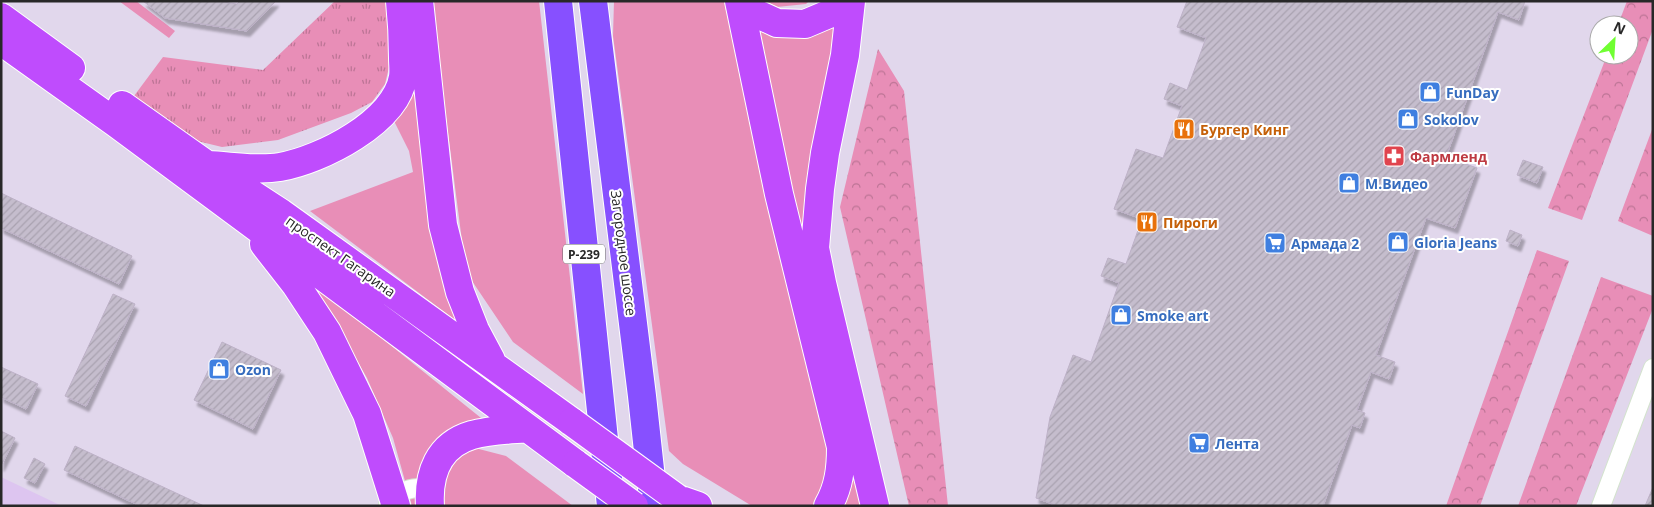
<svg xmlns="http://www.w3.org/2000/svg" width="1654" height="507" font-family="'Open Sans',sans-serif">
<style>
.education{fill:#ddc5f0}
.grass{fill:#e88eb7}
.forest{fill:url(#forest-crowns)}
.park{fill:url(#park-tufts)}
.building{fill:url(#building-hatch);stroke:#bdb1c7;filter:url(#shadow)}
.lines{fill:none;stroke-linecap:round;stroke-linejoin:round}
.street-casing{stroke:#d3e3cd;stroke-width:20}
.primary-casing{stroke:#fff;stroke-width:30}
.highway-casing{stroke:#fff;stroke-width:30}
.street{stroke:#fff;stroke-width:18}
.primary{stroke:#bf4cfd;stroke-width:28}
.highway{stroke:#8750ff;stroke-width:28}
.primary-bridge-casing{stroke:#fff;stroke-width:30;stroke-linecap:butt}
.primary-bridge{stroke:#bf4cfd;stroke-width:28}
.labels{text-anchor:middle;dominant-baseline:central;stroke-width:4;stroke-linejoin:round;paint-order:stroke}
.shield{fill:#fff;stroke:#686868;stroke-width:1}
.shield-label{font-size:12px;font-weight:bold;fill:#282828}
.shop-label{font-size:14px;font-weight:bold;fill:#366cbe;stroke:#fff;text-anchor:start}
.food-label{font-size:14px;font-weight:bold;fill:#c56008;stroke:#fff;text-anchor:start}
.health-label{font-size:14px;font-weight:bold;fill:#be3a42;stroke:#fff;text-anchor:start}
.street-label{font-size:14px;fill:#282828;stroke:#fff}
</style>
<defs>
<pattern id="forest-crowns" width="20" height="18" patternUnits="userSpaceOnUse" patternTransform="scale(1.25)"><rect width="20" height="18" fill="#e88eb7"/><path d="M2 6a3 3 0 1 1 6 0M12 15a3 3 0 1 1 6 0" fill="none" stroke="#bc7495"/></pattern>
<pattern id="park-tufts" width="24" height="20" patternUnits="userSpaceOnUse" patternTransform="scale(1.25)"><rect width="24" height="20" fill="#e88eb7"/><path d="M3 7l-1-3M5 7V3M7 7l1-3M15 17l-1-3M17 17v-4M19 17l1-3" fill="none" stroke="#bc7495"/></pattern>
<pattern id="building-hatch" width="6" height="6" patternUnits="userSpaceOnUse" patternTransform="scale(1.25)"><rect width="6" height="6" fill="#c5bdcd"/><path d="M-1 1l2-2M0 6l6-6M5 7l2-2" fill="none" stroke="#a9a2b0"/></pattern>
<filter id="shadow"><feDropShadow dx="3" dy="5.5" stdDeviation="1" flood-color="#0004"/></filter>
</defs>
<rect width="100%" height="100%" fill="#e1d7ec"/>
<path class="education" d="M 1,477 L 62,506 L 1,506 Z"/>
<path class="grass" d="M 119,1 L 136,1 L 175,31 L 169,38 Z
M 431,1 L 539,1 L 583,394 L 513,342 L 466,272 Z
M 614,1 L 727,1 L 831,457 L 826,490 L 813,506 L 752,506 L 683,464 L 669,451 L 613,36 Z
M 766,1 L 809,1 L 806,4 L 777,7 Z
M 757,26 L 784,37 L 839,27 L 809,231 L 865,506 L 841,506 L 812,287 Z
M 414,58 L 463,326 L 310,211 L 413,172 L 409,151 L 394,121 Z
M 302,274 L 491,426 L 469,426 L 425,506 L 412,506 L 393,438 L 367,378 L 334,320 Z
M 475,448 L 506,456 L 573,506 L 438,506 L 440,472 L 456,450 Z"/>
<path class="forest" d="M 1627,1 L 1653,1 L 1653,29 L 1582,220 L 1548,208 L 1607,55 L 1629,55 L 1629,25 L 1618,25 Z
M 878,49 L 904,91 L 948,506 L 909,506 L 840,207 Z
M 1653,127 L 1653,236 L 1618,221 Z
M 1537,250 L 1569,261 L 1480,506 L 1446,506 Z
M 1601,277 L 1653,296 L 1653,308 L 1576,506 L 1518,506 Z"/>
<path class="park" d="M 335,1 L 387,1 L 392,55 L 385,84 L 372,102 L 351,113 L 278,140 L 222,147 L 193,140 L 134,96 L 163,57 L 263,70 Z"/>
<path class="building" d="M 143,1 L 216,1 L 237,4 L 240,1 L 276,1 L 247,31 L 165,18 Z
M 1187,1 L 1525,1 L 1519,20 L 1498,12 L 1446,157 L 1477,168 L 1455,228 L 1426,218 L 1376,355 L 1395,362 L 1389,379 L 1371,372 L 1357,410 L 1365,413 L 1360,428 L 1352,425 L 1323,506 L 1058,506 L 1036,498 L 1050,417 L 1073,355 L 1091,362 L 1119,283 L 1101,276 L 1108,258 L 1126,264 L 1142,219 L 1114,209 L 1136,149 L 1163,158 L 1182,106 L 1164,99 L 1170,83 L 1187,90 L 1206,38 L 1177,27 Z
M 1523,160 L 1543,167 L 1537,183 L 1517,175 Z
M 1,193 L 132,256 L 119,284 L 1,228 Z
M 1510,230 L 1522,235 L 1518,246 L 1506,241 Z
M 113,294 L 135,304 L 86,406 L 65,396 Z
M 222,342 L 281,370 L 253,429 L 194,400 Z
M 1,367 L 38,384 L 26,409 L 1,397 Z
M 1,431 L 15,438 L 1,466 Z
M 75,446 L 204,506 L 140,506 L 64,470 Z
M 34,458 L 45,464 L 35,483 L 24,478 Z
M 1653,487 L 1653,506 L 1645,506 Z"/>
<g class="lines">
<g class="street-casing">
<path id="street" d="M 388,505 C 399,490 411,487 429,488
M 1601,506 L 1653,368"/>
</g>
<g class="primary-casing">
<path id="primary" d="M 419,1 L 443,225 L 460,292 L 475,330 L 491,360
M 739,1 L 779,194 L 841,447 C 841,468 839,487 828,506
M 851,1 L 845,55 L 825,153 L 820,189 L 815,248 L 822,283 L 875,506
M 740,6 L 777,23 L 805,24 L 831,13 L 844,1
M 1,17 L 71,68
M 1,41 L 116,123 L 576,464
M 122,105 L 207,165 L 281,213 L 572,422
M 208,165 C 231,166 257,171 280,167 C 321,160 396,122 403,77 C 404,71 403,64 403,58 C 403,39 402,20 400,1
M 264,244 L 296,285 L 327,332 L 367,414 L 396,506
M 678,499 L 698,506
M 430,506 C 428,474 438,445 472,435 C 489,430 509,430 527,428"/>
</g>
<g class="highway-casing">
<path id="highway" d="M 558,1 L 611,506
M 593,1 L 642,396 L 654,506"/>
</g>
<use href="#street" class="street"/>
<use href="#primary" class="primary"/>
<use href="#highway" class="highway"/>
<g class="primary-bridge-casing">
<path id="primary-bridge" d="M 572,422 L 678,499
M 576,464 L 634,506"/>
</g>
<use href="#primary-bridge" class="primary-bridge"/>
</g>
<defs>
<g id="shop-square" transform="scale(1.125)"><rect x="-9" y="-9" width="18" height="18" rx="4" fill="#3f7fe0" stroke="#fff"/><path d="M-5-2.5h2.3a2.7 3.5 0 0 1 5.4 0H5L5.5 6h-11ZM-1.5-2.5h3a1.5 2.3 0 0 0-3 0Z" fill="#fff"/></g>
<g id="restaurant-square" transform="scale(1.125)"><rect x="-9" y="-9" width="18" height="18" rx="4" fill="#e8710a" stroke="#fff"/><path d="M-5-6h1v4h1v-4h1v4h1v-4h1v5L-1.5 .5V6h-2V.5L-5-1ZM5-6V6H3V1.5H1.5Q1.5-4 5-6Z" fill="#fff"/></g>
<g id="pharmacy-square" transform="scale(1.125)"><rect x="-9" y="-9" width="18" height="18" rx="4" fill="#e0444e" stroke="#fff"/><path d="M-2-6h4v4h4v4h-4v4h-4v-4h-4v-4h4Z" fill="#fff"/></g>
<g id="supermarket-square" transform="scale(1.125)"><rect x="-9" y="-9" width="18" height="18" rx="4" fill="#3f7fe0" stroke="#fff"/><path d="M-6-5.5h2.5l.6 2H6L4.5 2H-2.5L-4.4-4H-6ZM-1.5 3.2a1.3 1.3 0 1 0 .1 0ZM3 3.2a1.3 1.3 0 1 0 .1 0Z" fill="#fff"/></g>
</defs>
<g fill-rule="evenodd">
<use href="#shop-square" x="1430" y="92"/>
<use href="#shop-square" x="1408" y="119"/>
<use href="#restaurant-square" x="1184" y="129"/>
<use href="#pharmacy-square" x="1394" y="156"/>
<use href="#shop-square" x="1349" y="183"/>
<use href="#restaurant-square" x="1147" y="222"/>
<use href="#shop-square" x="1398" y="242"/>
<use href="#supermarket-square" x="1275" y="243"/>
<use href="#shop-square" x="1121" y="315"/>
<use href="#shop-square" x="219" y="369"/>
<use href="#supermarket-square" x="1199" y="443"/>
</g>
<g class="labels">
<rect class="shield" x="563" y="244.5" width="42" height="19" rx="4"/>
<g class="shield-label">
<text x="584" y="254">Р-239</text>
</g>
<g class="shop-label">
<text x="1446" y="92">FunDay</text>
<text x="1424" y="119">Sokolov</text>
<text x="1365" y="183">М.Видео</text>
<text x="1414" y="242">Gloria Jeans</text>
<text x="1291" y="243">Армада 2</text>
<text x="1137" y="315">Smoke art</text>
<text x="235" y="369">Ozon</text>
<text x="1215" y="443">Лента</text>
</g>
<g class="food-label">
<text x="1200" y="129">Бургер Кинг</text>
<text x="1163" y="222">Пироги</text>
</g>
<g class="health-label">
<text x="1410" y="156">Фармленд</text>
</g>
<g class="street-label">
<text transform="translate(624 253) rotate(83)">Загородное шоссе</text>
<text transform="translate(341 256) rotate(35)">проспект Гагарина</text>
</g>
</g>
<rect width="1654" height="507" fill="none" stroke="#282828" stroke-width="5"/>
<g transform="translate(1614 40) rotate(25)"><circle r="24" fill="#ffffff" stroke="#a9a9a9"/>
<path d="M0-4L9 19L0 12L-9 19Z" fill="#70ff32"/>
<text y="-8" font-size="14" font-weight="bold" text-anchor="middle" fill="#282828">N</text>
</g>
</svg>
